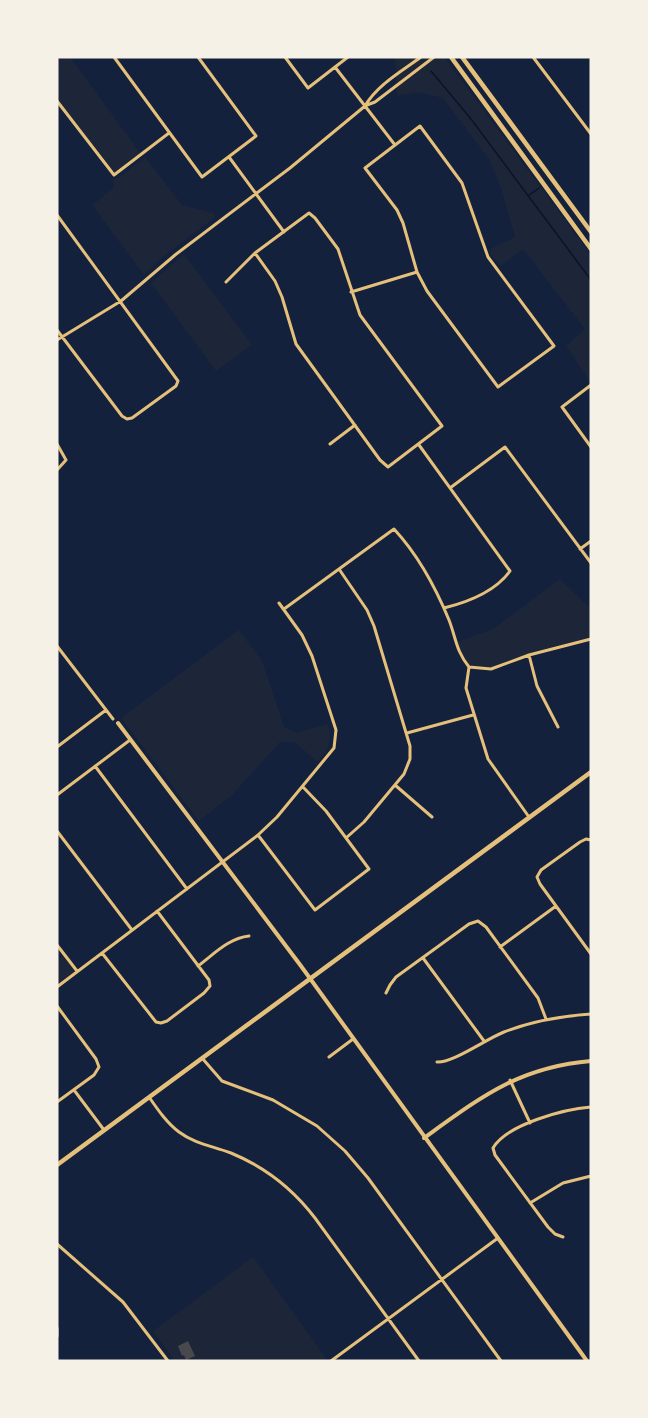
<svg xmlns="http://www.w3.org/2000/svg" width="648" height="1418" font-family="Barlow,sans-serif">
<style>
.green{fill:#1d2539}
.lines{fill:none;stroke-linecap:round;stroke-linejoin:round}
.stream{stroke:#0b132b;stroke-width:1.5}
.building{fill:#48494c}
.minor{stroke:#e5c07b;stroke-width:3}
.tertiary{stroke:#e5c07b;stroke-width:4}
.secondary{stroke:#e5c07b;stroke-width:4.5}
</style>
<rect width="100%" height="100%" fill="#14213d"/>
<path class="green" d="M 57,57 L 70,57 L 141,154 L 114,175 L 57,101 Z
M 395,57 L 444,57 L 591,255 L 591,378 L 589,380 L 566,346 L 585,329 L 523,249 L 501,266 L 491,255 L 490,249 L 515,237 L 501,188 L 489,159 L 443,98 L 419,92 L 397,96 Z
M 145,157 L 182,205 L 213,213 L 215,217 L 165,255 L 144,275 L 92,205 L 114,188 L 114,179 L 120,177 Z
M 184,254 L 252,345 L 216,371 L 151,283 Z
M 560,579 L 591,609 L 591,639 L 529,655 L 491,669 L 469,667 L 460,657 L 455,643 L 495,628 Z
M 239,630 L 262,661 L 284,727 L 297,733 L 328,724 C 332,739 329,751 318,762 L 294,742 L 280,742 L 233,794 L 199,821 L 121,718 Z
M 64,955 L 77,971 L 57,987 L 57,961 Z
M 253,1257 L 326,1358 L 322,1361 L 175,1361 L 153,1331 Z"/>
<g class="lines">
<path class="stream" d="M 431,71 L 471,119 L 591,280
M 528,196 L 539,188"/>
</g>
<path class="building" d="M 188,1341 L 195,1356 L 186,1360 L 184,1355 L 182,1356 L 178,1346 Z"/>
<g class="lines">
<path class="minor" d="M 114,57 L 202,177 L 256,136 L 198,57
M 285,57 L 308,88 L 348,57
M 533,57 L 591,134
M 335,67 L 395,145
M 57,101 L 114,175 L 169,133
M 367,105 L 375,102 L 434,57
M 420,126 L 462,183 L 488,257 L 554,346 L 498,387 L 427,291 L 417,272 L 403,223 L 397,210 L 365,168 Z
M 229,157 L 284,232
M 57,215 L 178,381 L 176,386 L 132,418 L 127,419 L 122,416 L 57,330
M 226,282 L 255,253 L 309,213 L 315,218 L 338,249 L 360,315 L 442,426 L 388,467 L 380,460 L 296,344 L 282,297 L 275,281 L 255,253
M 351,292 L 417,272
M 57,340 L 121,301 L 175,255 L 290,168 L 365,106 C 377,85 402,71 421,57
M 591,385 L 562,407 L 591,447
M 57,444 L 66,460 L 57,470
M 330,444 L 355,425
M 419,445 L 510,571 C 495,592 468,602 444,608
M 450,488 L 505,447 L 591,563
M 580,549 L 591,541
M 339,569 L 367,610 L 374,626 L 410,746 L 410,759 L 404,774 L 364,822 L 346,838
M 284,609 L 394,529 C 419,556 435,586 449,620 C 456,638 456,651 469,667
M 57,646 L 113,719
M 529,655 L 537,686 L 558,727
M 469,667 L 466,688 L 488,759 L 529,817
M 469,667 L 491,669 L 529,655 L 591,639
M 407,733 L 473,715
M 57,747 L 106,710
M 95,766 L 187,889
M 395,785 L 432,817
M 57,795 L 130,740
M 57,831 L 132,930
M 258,835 L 315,910 L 369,869 L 326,811 L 303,787
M 591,840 L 586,839 L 580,842 L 541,870 L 537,877 L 540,884 L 591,954
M 57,945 L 77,971
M 500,947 L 556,906
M 102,953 L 156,1022 L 161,1023 L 167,1021 L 204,993 L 210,986 L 209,980 L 157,911
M 423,958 L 484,1041
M 198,966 C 214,954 229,938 249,936
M 57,987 L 258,835 L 277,817 L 334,748 L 336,730 L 312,656 L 302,635 L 279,603
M 386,993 L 390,985 L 396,977 L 469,924 L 478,921 L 486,927 L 538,998 L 546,1019
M 57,1006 L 96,1059 L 99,1067 L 94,1075 L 57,1102
M 329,1057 L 353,1039
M 202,1058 L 222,1081 L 273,1100 L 317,1126 L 345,1151 L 368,1178 L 501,1361
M 437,1062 C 453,1063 486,1039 504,1032 C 532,1021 561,1016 591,1014
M 510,1080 L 530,1123
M 74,1090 L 104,1130
M 149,1097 C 158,1110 167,1123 179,1132 C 195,1144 213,1146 231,1153 C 265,1167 293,1189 315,1218 L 419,1361
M 530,1203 L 563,1183 L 591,1176
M 563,1237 L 555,1234 L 548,1227 L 495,1155 L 493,1148 C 507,1124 565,1109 591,1107
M 57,1244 L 123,1302 L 168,1361
M 57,1328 L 57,1336
M 331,1361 L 498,1238"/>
<path class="tertiary" d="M 118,723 L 301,966 L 587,1361
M 424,1138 C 481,1097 519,1067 591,1061"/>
<path class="secondary" d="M 451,57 L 591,249
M 462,57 L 591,232
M 57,1165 L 591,772"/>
</g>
<rect width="648" height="1418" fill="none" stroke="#f6f1e7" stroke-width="117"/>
</svg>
